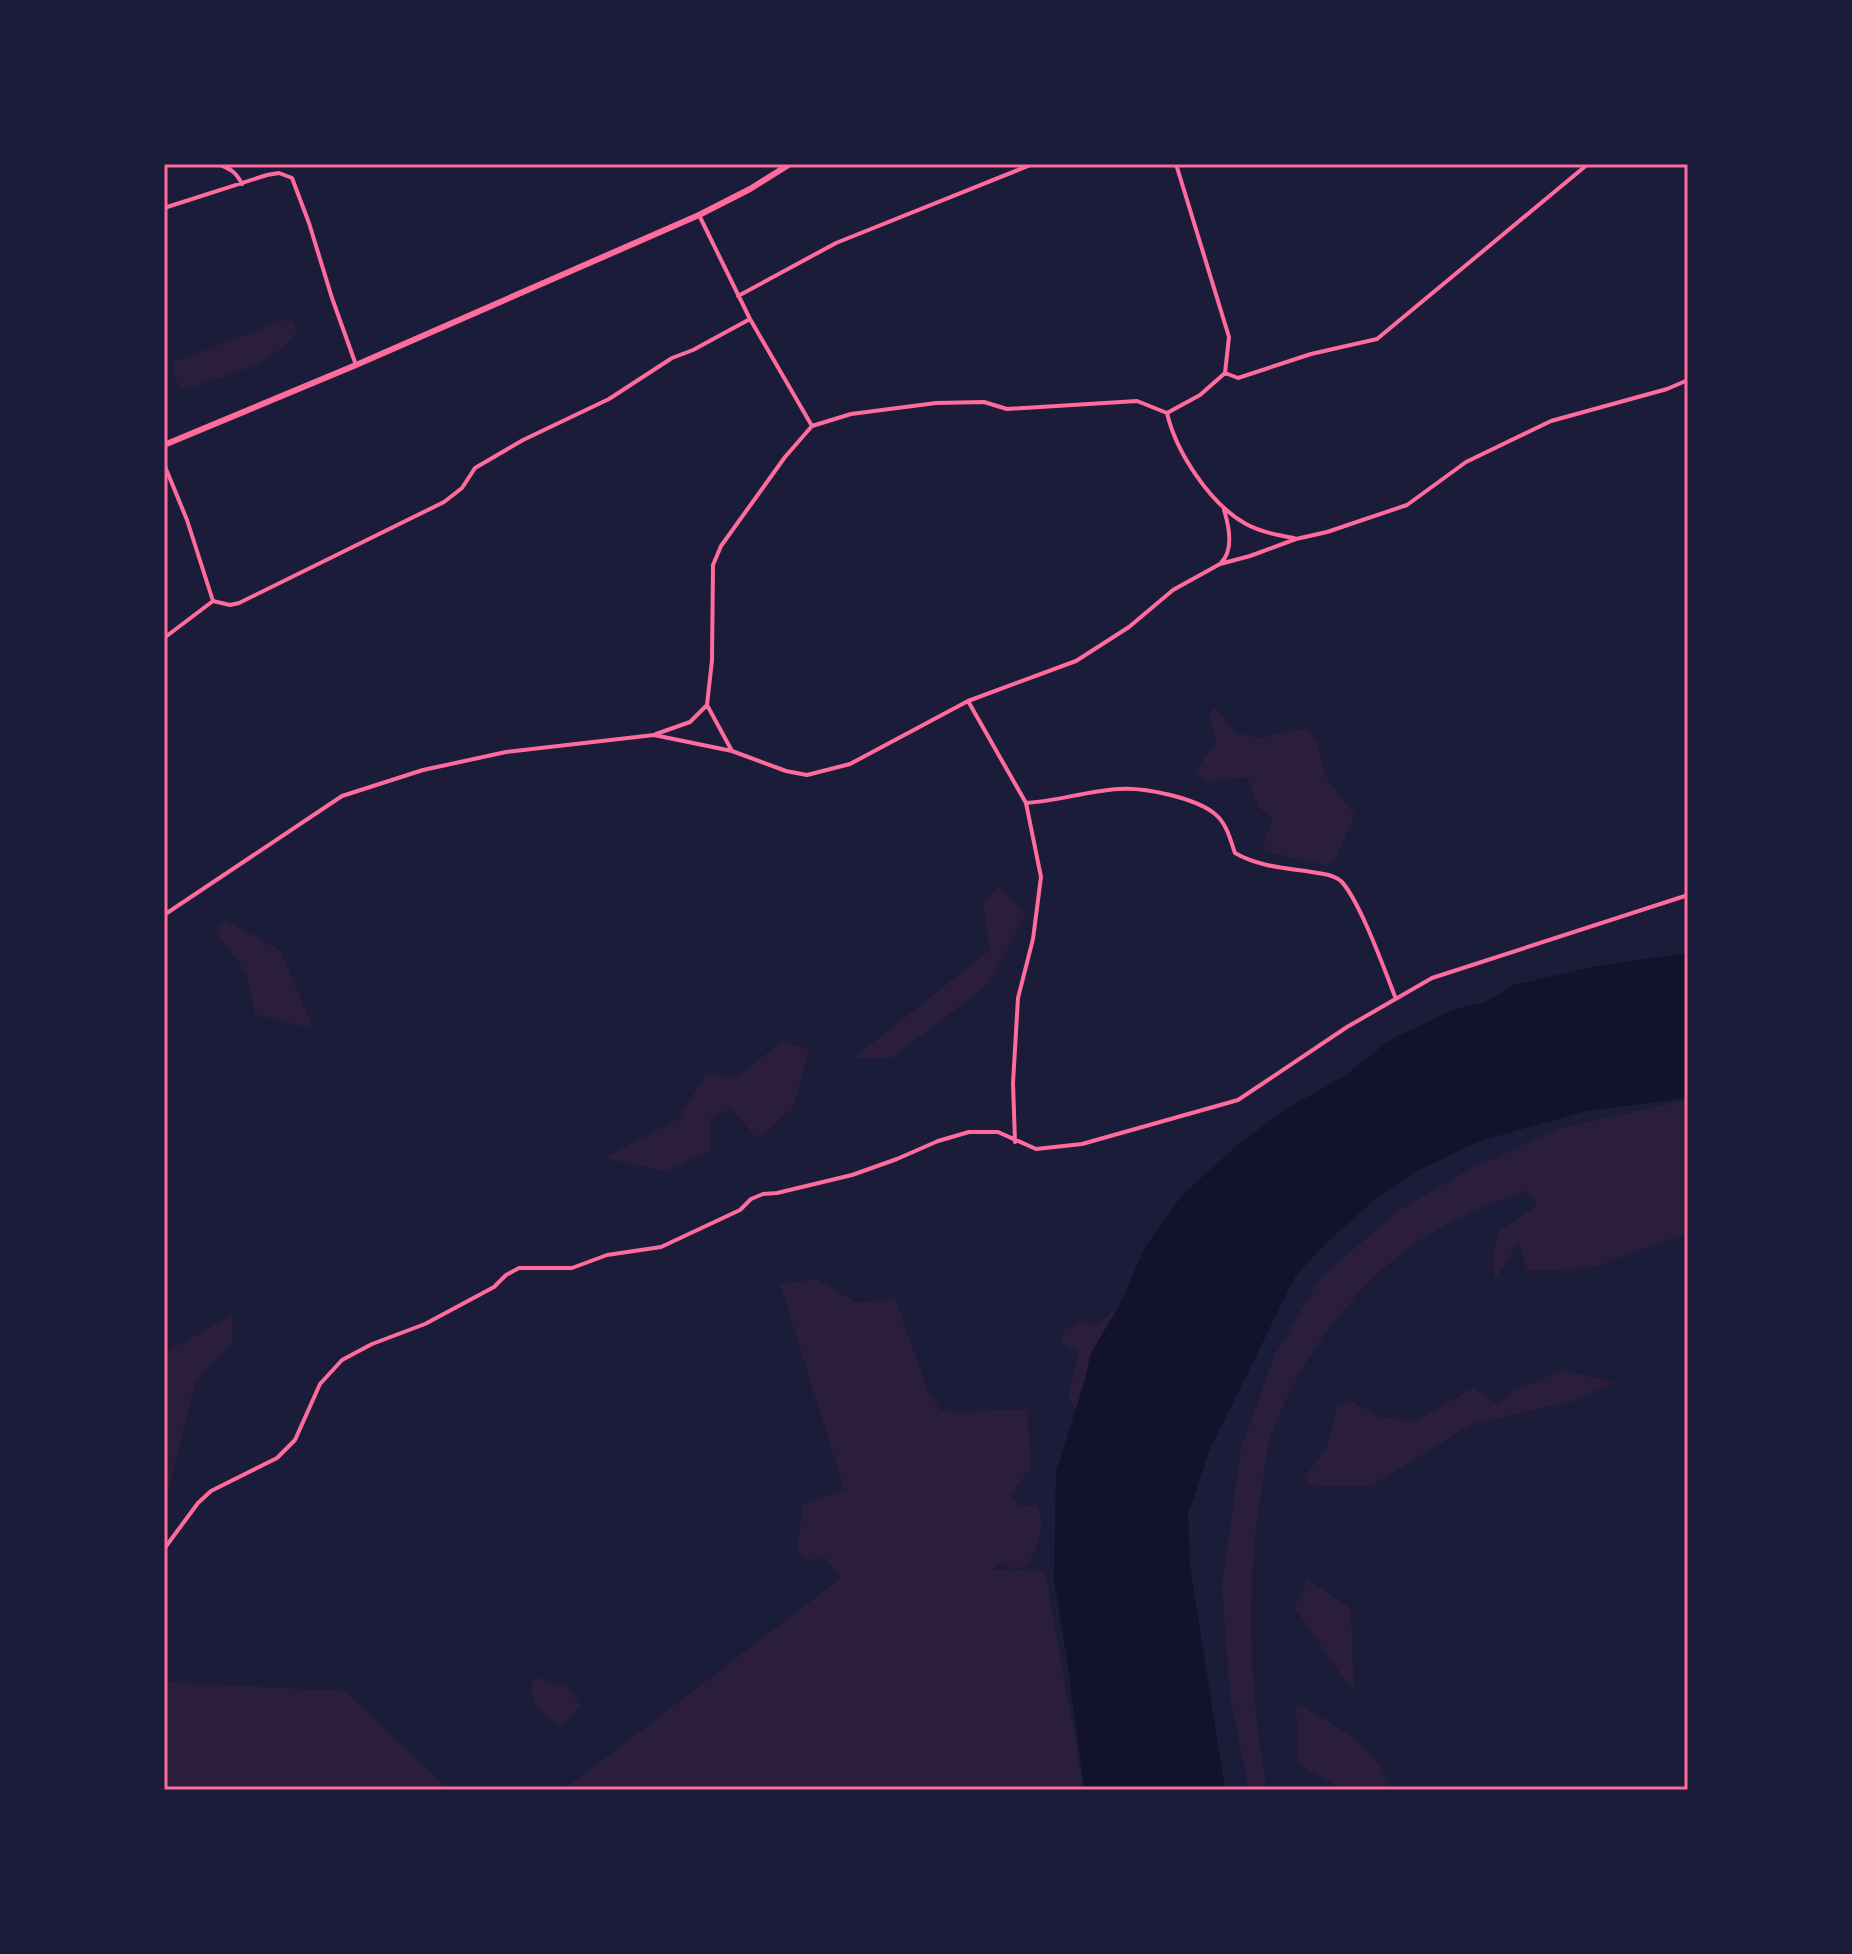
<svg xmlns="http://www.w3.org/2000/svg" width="1852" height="1954" font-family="Arial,sans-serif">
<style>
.green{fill:#2a1e3b}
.water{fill:#12122b}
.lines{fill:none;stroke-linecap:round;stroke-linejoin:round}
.minor{stroke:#ff6b9d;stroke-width:4}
.secondary{stroke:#ff6b9d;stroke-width:6}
.neatline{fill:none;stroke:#ff6b9d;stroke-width:3}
</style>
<rect width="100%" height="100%" fill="#1b1b3a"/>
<path class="green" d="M 287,319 L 293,321 L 297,331 C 275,366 225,375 189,388 L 183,389 L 175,380 L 173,365 L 176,361 Z
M 1215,707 L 1236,733 L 1259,738 L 1306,728 L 1317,740 L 1326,777 L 1355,815 L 1336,856 L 1328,866 L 1262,851 L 1272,818 L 1258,807 L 1247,777 L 1207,782 L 1195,772 L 1216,742 L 1209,717 Z
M 998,886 L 1025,914 L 990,983 L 892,1058 L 852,1059 L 990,950 L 983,905 Z
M 225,920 L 280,950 L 314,1029 L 255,1014 L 246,973 L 214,929 Z
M 782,1041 L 810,1050 L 793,1108 L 757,1139 L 731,1108 L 710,1119 L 710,1151 L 666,1171 L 604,1158 L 679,1118 L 706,1074 L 737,1077 Z
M 1688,1100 L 1688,1233 L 1591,1268 L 1528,1271 L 1518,1243 L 1495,1280 L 1493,1253 L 1498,1231 L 1537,1206 L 1527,1190 C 1486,1206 1443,1222 1407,1249 C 1346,1296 1299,1361 1272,1433 C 1266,1450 1265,1470 1262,1487 C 1245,1586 1249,1691 1267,1790 L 1249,1790 L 1230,1696 L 1222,1585 L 1241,1449 L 1274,1356 L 1321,1277 L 1399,1210 L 1470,1169 L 1560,1128 Z
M 817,1279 L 857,1303 L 895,1298 L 929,1394 L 941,1410 L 957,1412 L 1028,1409 L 1030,1468 L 1011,1494 L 1019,1508 L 1037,1504 C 1047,1524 1038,1548 1027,1566 L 1013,1569 L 1002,1563 L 990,1570 L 1045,1571 L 1084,1790 L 563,1790 L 841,1578 L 826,1559 L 803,1560 L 797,1549 L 803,1505 L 844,1489 L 780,1284 Z
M 1119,1306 L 1091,1353 L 1076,1410 L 1068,1398 L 1079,1351 L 1060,1342 L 1064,1330 L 1083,1320 L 1096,1326 Z
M 232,1315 L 232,1343 L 196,1380 L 168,1492 L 164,1496 L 164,1353 Z
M 1562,1370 L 1615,1383 L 1574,1401 L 1472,1424 L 1371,1486 L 1316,1487 L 1303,1478 C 1327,1450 1331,1443 1336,1407 L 1351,1401 L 1381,1418 L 1417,1421 L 1473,1388 L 1499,1405 L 1510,1393 Z
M 1308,1579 L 1351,1609 L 1354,1693 L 1294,1607 Z
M 538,1678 L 569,1688 L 580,1705 L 564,1726 C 547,1720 525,1701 532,1681 Z
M 164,1682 L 345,1691 L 449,1790 L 164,1790 Z
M 1296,1704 C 1333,1723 1379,1746 1391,1790 L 1345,1790 L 1298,1764 Z"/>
<path class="water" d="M 1688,953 L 1688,1098 L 1586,1111 L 1480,1141 L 1417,1171 L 1375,1199 L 1323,1246 L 1295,1277 L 1209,1451 L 1188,1515 L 1190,1566 L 1225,1790 L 1084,1790 L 1068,1665 L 1054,1580 L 1056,1472 L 1086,1378 L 1091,1353 L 1119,1306 L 1145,1247 L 1166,1218 L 1182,1195 L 1242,1141 L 1288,1108 L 1346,1075 L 1387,1042 L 1402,1034 L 1453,1010 L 1485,1002 L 1514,985 L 1591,967 Z"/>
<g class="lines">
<path class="minor" d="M 217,164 C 230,168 236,172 242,184
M 1176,164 L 1229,337 L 1225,373 L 1200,395 L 1167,413 C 1176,452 1210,504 1246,524 C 1261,532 1277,535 1294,538
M 164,208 L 267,175 L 279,173 L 292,178 L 309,223 L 332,298 L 356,365
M 699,215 L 750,319 L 812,426
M 738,296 L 836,243 L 1033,164
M 1225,373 L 1238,378 L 1311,354 L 1377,339 L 1588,164
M 164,464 L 187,520 L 213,601
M 1221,563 C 1234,550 1229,526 1224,510
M 213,601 L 230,605 L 239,603 L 444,502 L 462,488 L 475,468 L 523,440 L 609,399 L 672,358 L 693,350 L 750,319
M 164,638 L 213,601
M 968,701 L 1026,803 L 1041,877 L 1033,939 L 1018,998 L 1013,1083 L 1015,1142
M 707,705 L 732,751
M 656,734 L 690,722 L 707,705 L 712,660 L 713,565 L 721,546 L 785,457 L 812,426 L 851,414 L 936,403 L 984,402 L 1007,409 L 1137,401 L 1167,413
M 1026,803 C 1057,801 1087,791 1119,789 C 1144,787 1196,798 1215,814 C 1227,824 1230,839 1235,853 C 1263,869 1294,868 1324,874 C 1330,875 1337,878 1341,881 C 1360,901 1385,971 1396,999
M 164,915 L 342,796 L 423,770 L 506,752 L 654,735 L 732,751 L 786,771 L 807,775 L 850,764 L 968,701 L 1076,661 L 1129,627 L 1173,590 L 1220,564 L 1250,556 L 1296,539 L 1327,532 L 1407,505 L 1466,462 L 1551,421 L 1667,389 L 1688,380
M 164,1549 L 198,1503 L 211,1491 L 277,1458 L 295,1440 L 320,1384 L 342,1360 L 372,1344 L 425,1324 L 494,1287 L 506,1275 L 519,1268 L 572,1268 L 607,1255 L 661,1247 L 740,1210 L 751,1199 L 763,1194 L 777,1193 L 852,1175 L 897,1159 L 938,1141 L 969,1132 L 998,1132 L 1036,1149 L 1082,1144 L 1238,1100 L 1347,1027 L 1432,978 L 1688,895"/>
<path class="secondary" d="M 164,445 L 356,365 L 699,215 L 750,189 L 790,164"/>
</g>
<rect width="1852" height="1954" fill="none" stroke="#1b1b3a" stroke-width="332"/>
<rect x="166" y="166" width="1520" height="1622" class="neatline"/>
</svg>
